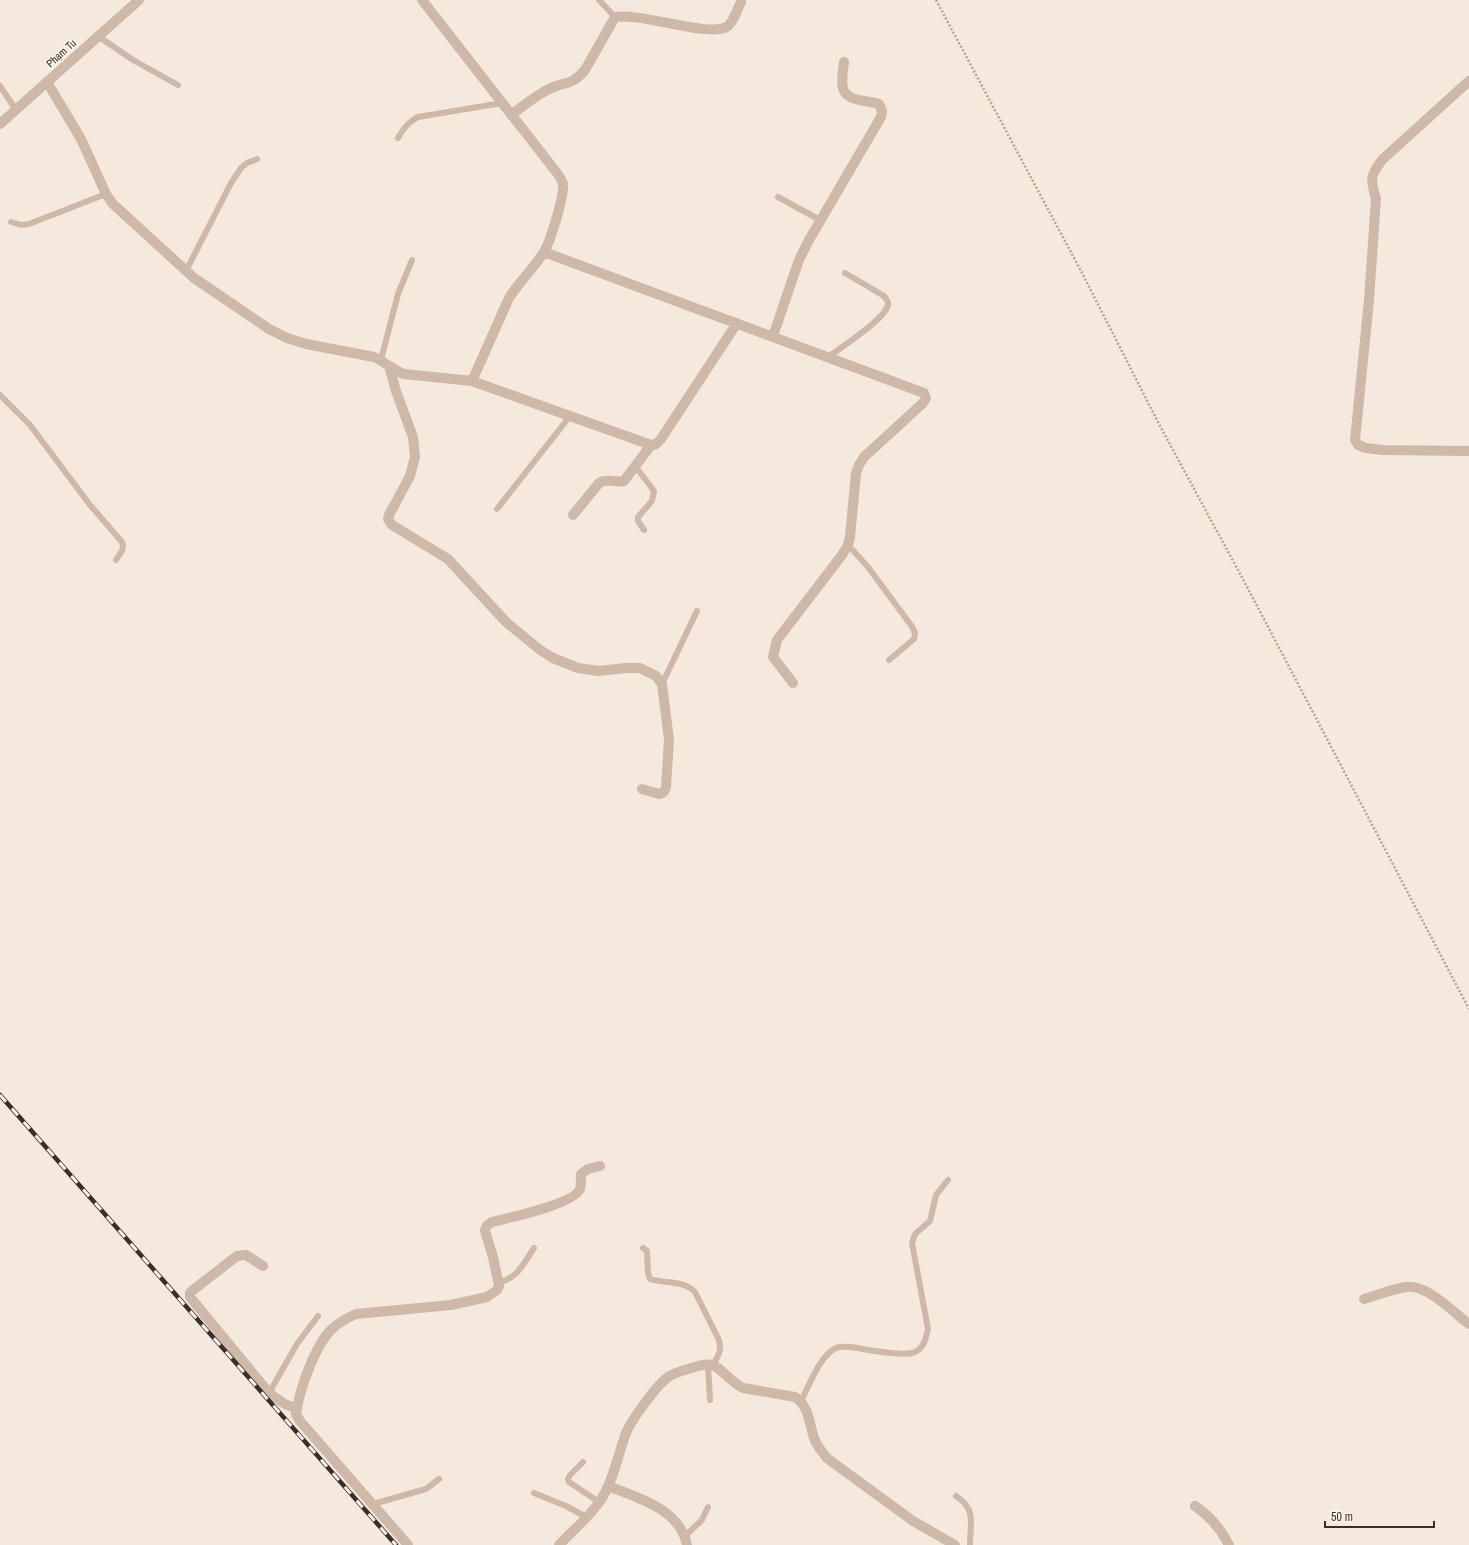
<svg xmlns="http://www.w3.org/2000/svg" width="1469" height="1545" font-family="'Archivo Narrow',sans-serif">
<style>
.lines{fill:none;stroke-linecap:round;stroke-linejoin:round}
.path{stroke:#baa291;stroke-width:2.5;stroke-dasharray:2 2;stroke-linecap:butt}
.service{stroke:#ceb8a7;stroke-width:6}
.minor{stroke:#ceb8a7;stroke-width:10}
.tertiary{stroke:#ceb8a7;stroke-width:10}
.rail-casing{stroke:#3a2e28;stroke-width:4.5}
.rail{stroke:#fcf3ea;stroke-width:3;stroke-dasharray:9;stroke-linecap:butt}
.labels{text-anchor:middle;dominant-baseline:central;stroke-width:3.5;stroke-linejoin:round;paint-order:stroke}
.street-label{font-size:11px;fill:#3a2e28;stroke:#fcf3ea}
</style>
<rect width="100%" height="100%" fill="#f5e9dd"/>
<g class="lines">
<path class="path" d="M 936,0 L 1081,271 L 1160,426 L 1245,583 L 1469,1009"/>
<path class="service" d="M 599,0 L 615,17
M 98,36 L 133,60 L 178,85
M 0,86 L 16,110
M 398,138 C 404,128 408,122 418,117 L 502,103
M 778,197 L 820,220
M 11,222 L 21,225 L 29,224 L 106,194
M 186,271 L 231,183 L 241,168 L 247,163 L 257,159
M 828,357 C 841,348 885,319 888,305 C 889,301 886,299 884,296 L 845,273
M 381,360 L 398,294 L 412,260
M 0,395 L 30,425 L 90,505 L 122,542 C 125,549 120,554 116,560
M 636,467 L 654,491 L 652,501 L 638,517 L 638,521 L 644,530
M 497,509 L 570,416
M 848,545 L 868,567 L 913,628 L 915,634 L 914,639 L 889,660
M 662,684 L 697,611
M 643,1248 L 647,1251 L 648,1273 L 650,1279 C 665,1284 684,1280 695,1292 L 719,1340 C 722,1351 718,1356 713,1365
M 498,1283 C 518,1278 524,1263 534,1248
M 708,1365 L 710,1400
M 269,1393 L 297,1344 L 318,1316
M 801,1401 C 809,1386 820,1355 836,1348 C 842,1346 851,1347 857,1348 C 869,1350 905,1357 915,1352 C 924,1348 926,1338 928,1329 L 912,1243 L 915,1234 L 930,1221 L 936,1195 L 948,1180
M 583,1462 L 570,1475 L 568,1479 L 569,1482 L 599,1502
M 534,1493 L 566,1506 L 586,1517
M 956,1496 C 977,1510 970,1523 970,1545
M 373,1504 L 426,1489 L 439,1479
M 685,1536 L 702,1520 L 708,1507"/>
<path class="minor" d="M 422,0 L 557,173 C 560,177 562,180 563,184 C 564,197 551,240 544,252 C 534,268 519,282 509,298 L 472,381
M 1469,81 L 1383,159 C 1370,175 1370,179 1376,199 L 1369,300 L 1355,440 L 1358,445 L 1366,448 L 1382,450 L 1469,451
M 47,82 L 81,139 L 106,194 L 113,204 L 194,278 L 269,329 L 287,338 L 306,344 L 374,357 C 385,362 393,370 404,374 L 472,381 L 651,445 L 656,444 L 661,439 L 737,323
M 511,115 C 523,106 534,97 547,90 C 563,81 571,87 585,70 L 615,17 C 641,12 712,39 728,26 C 735,20 737,9 741,2
M 544,252 L 924,393 L 926,398 L 923,403 L 864,457 L 859,465 L 856,473 L 850,537 L 848,545 L 842,555 L 777,640 L 773,657 L 793,683
M 773,336 L 799,260 L 809,240 L 881,117 L 882,111 L 879,104 C 868,100 846,102 843,88 C 841,80 843,70 844,62
M 389,366 L 396,391 L 413,437 L 415,457 L 410,476 L 389,515 L 388,519 L 392,525 L 448,559 L 506,622 L 540,650 L 553,658 L 578,668 L 598,671 L 626,668 L 640,668 L 656,676 L 662,684 L 669,740 L 666,787 L 664,792 L 659,794 L 642,789
M 573,515 L 599,483 C 608,478 615,483 624,481 L 651,445
M 263,1266 L 246,1255 L 237,1256 L 193,1290 L 190,1293 L 190,1297 L 269,1393 L 285,1404 L 297,1409
M 1364,1299 C 1378,1295 1392,1289 1406,1287 C 1427,1284 1453,1312 1469,1324
M 608,1486 C 638,1498 680,1509 687,1545
M 1195,1506 C 1210,1516 1221,1529 1229,1545
M 408,1545 L 300,1421 L 296,1414 C 299,1391 315,1345 332,1329 C 339,1322 347,1318 356,1314 L 451,1305 L 487,1297 L 497,1290 L 499,1286 L 493,1257 L 485,1231 C 485,1226 488,1224 492,1222 C 508,1218 574,1204 580,1189 C 581,1185 581,1178 581,1174 L 588,1169 L 600,1166
M 559,1545 C 573,1530 591,1516 602,1498 C 614,1479 618,1454 626,1433 C 632,1419 656,1386 668,1377 C 674,1373 681,1371 688,1369 C 695,1367 704,1363 712,1365 C 721,1367 731,1383 743,1388 L 795,1397 C 809,1406 809,1423 814,1438 C 817,1447 822,1452 828,1459 L 913,1521 L 955,1545"/>
<path class="tertiary" d="M 0,124 L 139,0"/>
<g class="rail-casing">
<path id="rail" d="M 0,1095 L 396,1545"/>
</g>
<use href="#rail" class="rail"/>
</g>
<g class="labels">
<g class="street-label">
<text transform="translate(61 53) rotate(-42)">Phạm Tu</text>
</g>
</g>
<path d="M1325 1521v6h109v-6" fill="none" stroke="#3a2e28" stroke-width="2"/>
<text x="1331" y="1521" font-size="12" fill="#3a2e28" stroke="#fcf3ea" stroke-width="3" paint-order="stroke">50 m</text>
</svg>
